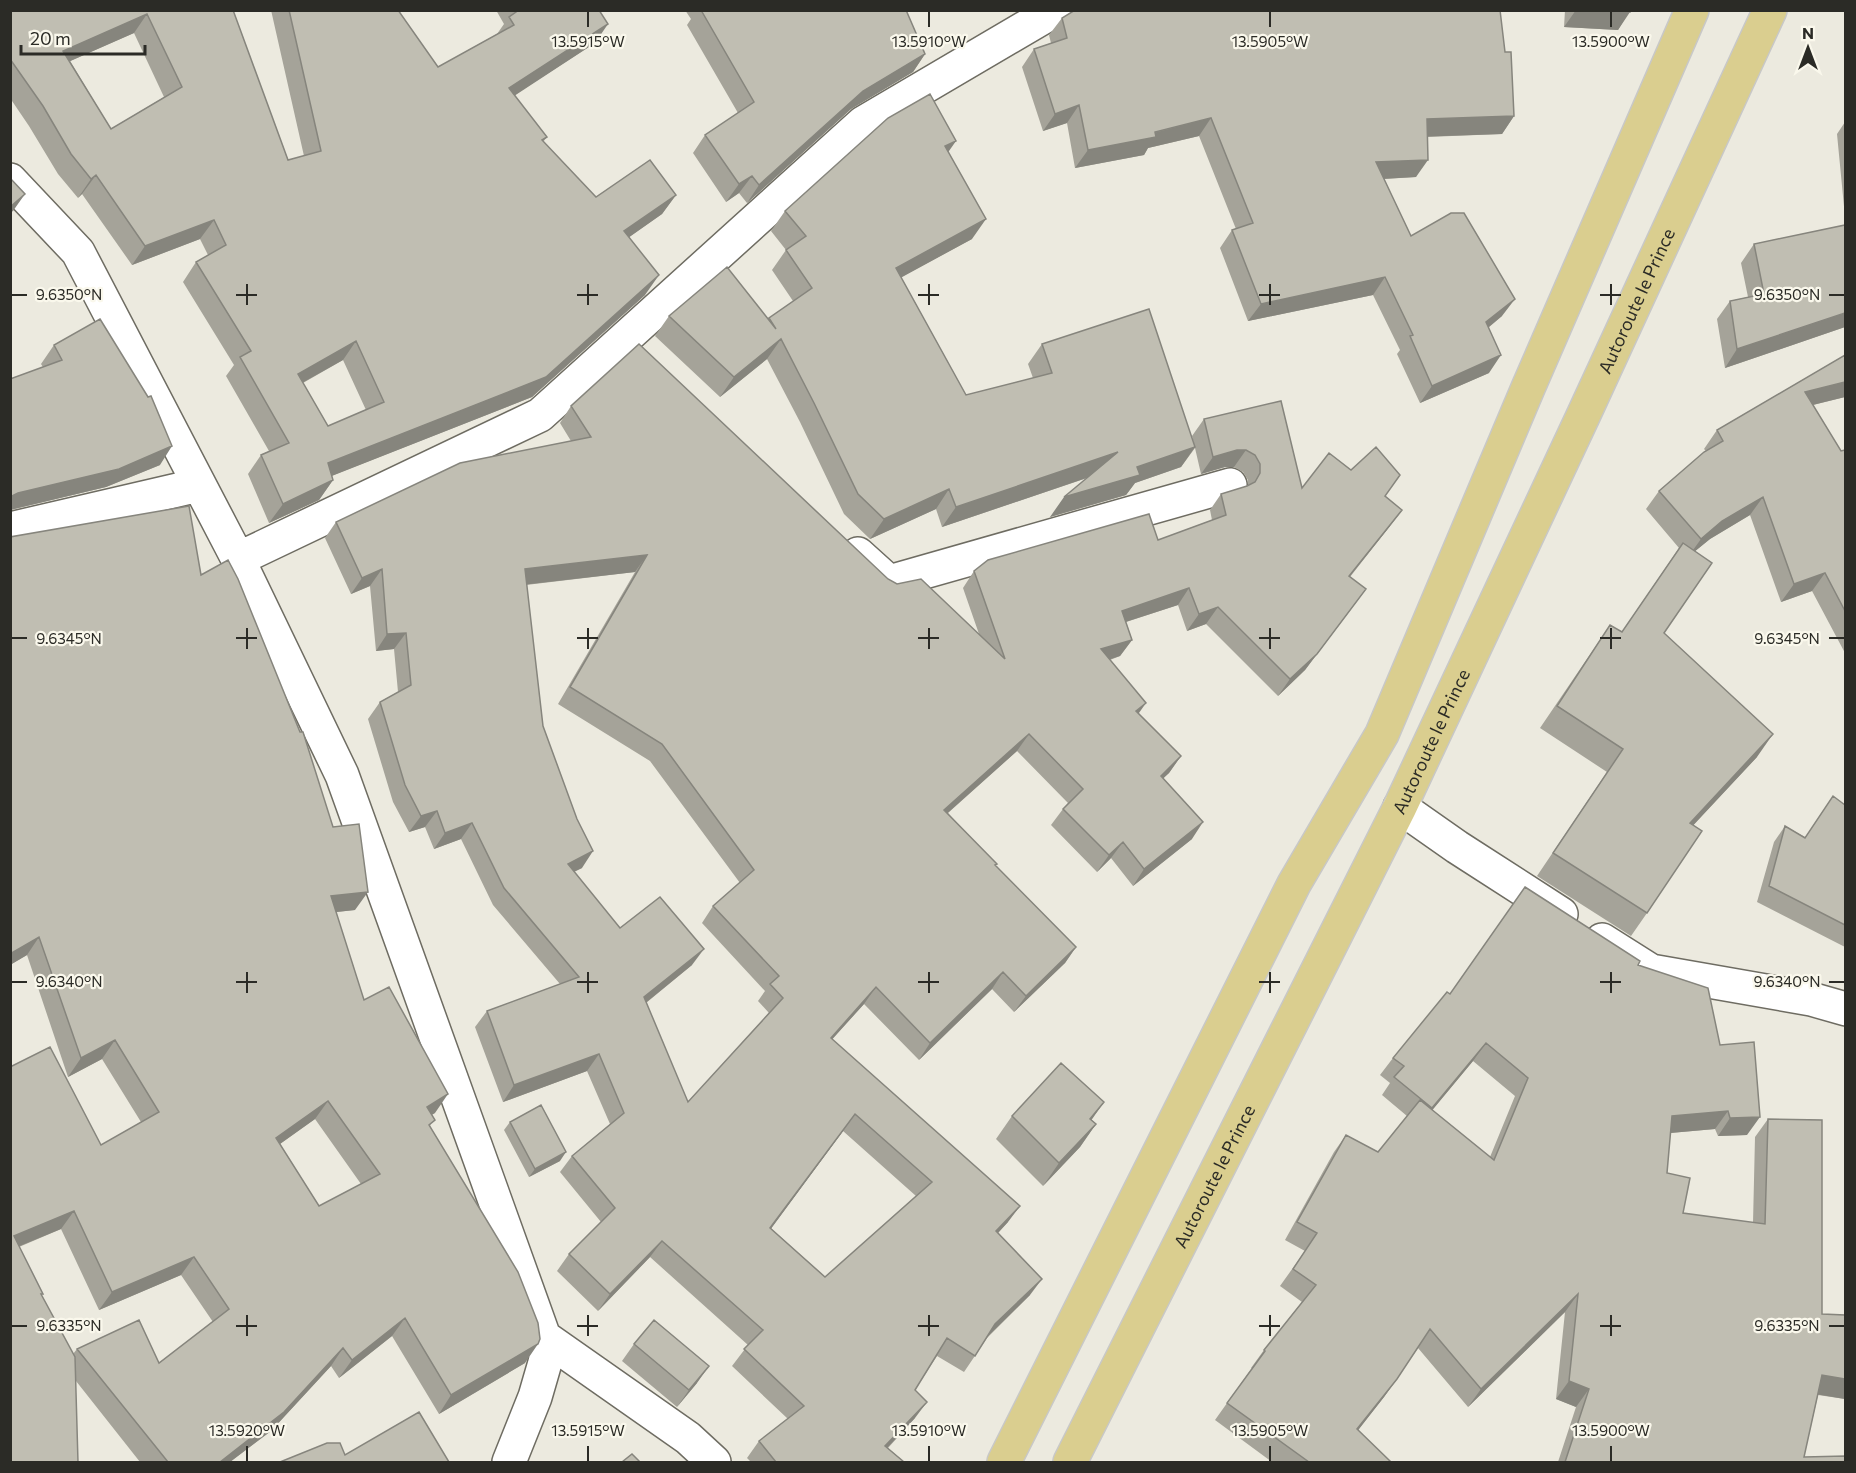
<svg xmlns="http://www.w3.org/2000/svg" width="1856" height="1473" font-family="Commissioner,sans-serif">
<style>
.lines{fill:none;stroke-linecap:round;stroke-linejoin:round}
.minor-casing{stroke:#6e6c62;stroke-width:36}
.major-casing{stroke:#c8c8c7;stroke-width:36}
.minor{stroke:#fff;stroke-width:33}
.major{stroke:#dace8f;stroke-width:33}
.wall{fill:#a5a399;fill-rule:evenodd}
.shaded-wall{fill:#86857d}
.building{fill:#c0beb2;stroke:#86857d;stroke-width:1.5;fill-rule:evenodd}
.ticks{fill:none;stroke:#2b2b26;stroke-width:2}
.labels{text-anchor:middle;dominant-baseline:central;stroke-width:4.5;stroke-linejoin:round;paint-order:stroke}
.street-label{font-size:18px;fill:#2b2b26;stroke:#faf8ec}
.ticks-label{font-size:15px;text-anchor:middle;fill:#2b2b26;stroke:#faf8ec;stroke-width:4.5;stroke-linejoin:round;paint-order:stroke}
</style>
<rect width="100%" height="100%" fill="#eceadf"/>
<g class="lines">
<g class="minor-casing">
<path id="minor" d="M 10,180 L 78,252 L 238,559 L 342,775 L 544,1337 L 688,1438 L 714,1462
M 10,529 L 199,485
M 858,554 L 889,582 L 1230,485
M 238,559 L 540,415 L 863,123 L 1052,12 L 1059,10
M 1400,807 L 1457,847 L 1561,914
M 1602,940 L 1651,971 L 1811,999 L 1846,1009
M 509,1462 L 535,1397 L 546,1359 L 544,1337"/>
</g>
<g class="major-casing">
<g id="major">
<path d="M 1004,1462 L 1294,884 L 1382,734 L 1528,388 L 1692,10"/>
<path id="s1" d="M 1070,1462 L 1400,807 L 1584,414 L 1770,10"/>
</g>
</g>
<use href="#minor" class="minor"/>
<use href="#major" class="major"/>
</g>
<path class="wall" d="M 10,10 L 233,10 L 288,160 L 304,156 L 271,10 L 398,10 L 438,67 L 497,34 L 504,24 L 496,10 L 599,10 L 595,43 L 514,95 L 547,137 L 543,142 L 596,197 L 676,195 L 662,214 L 629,237 L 645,295 L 532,397 L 331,476 L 333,480 L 319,500 L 269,523 L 248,474 L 261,455 L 269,451 L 226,376 L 234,365 L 183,282 L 196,262 L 208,255 L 200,239 L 132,265 L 82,194 L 78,198 L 58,174 L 29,126 L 10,98 ZM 134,33 L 164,97 L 111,129 L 70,61 ZM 343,360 L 366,410 L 328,426 L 303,383 Z
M 685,10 L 906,10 L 925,54 L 913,72 L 851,109 L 747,203 L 739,193 L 726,202 L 693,153 L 705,135 L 738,113 L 687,25 L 691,19 Z
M 1565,10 L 1630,10 L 1618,30 L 1564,27 Z
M 1062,18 L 1505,52 L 1514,116 L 1502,134 L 1427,137 L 1416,177 L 1384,179 L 1411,236 L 1502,316 L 1488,328 L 1489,373 L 1420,403 L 1397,354 L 1400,350 L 1373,295 L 1248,321 L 1220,248 L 1232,230 L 1236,229 L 1199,136 L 1148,148 L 1144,155 L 1075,168 L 1067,123 L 1043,131 L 1022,67 L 1034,49 L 1051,43 L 1049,35 Z
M 1845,122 L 1845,217 L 1837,134 Z
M 948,152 L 972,239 L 901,277 L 966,395 L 1033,378 L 1028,364 L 1042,344 L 1194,444 L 1192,436 L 1204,419 L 1302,488 L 1385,496 L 1390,526 L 1350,577 L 1354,605 L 1305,670 L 1278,696 L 1206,624 L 1187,631 L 1178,605 L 1126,622 L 1132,640 L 1120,656 L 1110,660 L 1139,714 L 1181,756 L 1169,773 L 1163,778 L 1192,839 L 1133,886 L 1111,858 L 1097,872 L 1051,825 L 1063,809 L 1068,803 L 1017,751 L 948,813 L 996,866 L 1076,947 L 1065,963 L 1014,1012 L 992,989 L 919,1060 L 864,1004 L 832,1039 L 1008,1222 L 998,1233 L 1030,1295 L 987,1338 L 964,1372 L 937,1356 L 915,1390 L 915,1418 L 888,1448 L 904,1462 L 751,1462 L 747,1458 L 759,1441 L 788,1419 L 732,1366 L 748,1345 L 650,1257 L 598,1311 L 557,1271 L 569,1254 L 601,1222 L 560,1172 L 572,1156 L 610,1124 L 587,1071 L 503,1102 L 475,1027 L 487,1011 L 560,984 L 493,905 L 461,839 L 434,849 L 425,827 L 409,832 L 393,802 L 368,719 L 380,702 L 398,692 L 394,649 L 376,651 L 370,586 L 351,594 L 325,538 L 336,522 L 571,441 L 560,423 L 571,406 L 888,579 L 979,634 L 963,588 L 974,571 L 1158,540 L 1212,520 L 1210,510 L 1221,494 L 1248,486 L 1248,480 L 1243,472 L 1234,467 L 1225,467 L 1201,474 L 1195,448 L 1181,467 L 1135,483 L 1126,495 L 1050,517 L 1087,478 L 942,527 L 936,509 L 870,539 L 844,514 L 800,422 L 767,359 L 720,397 L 655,336 L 669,316 L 768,319 L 793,301 L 772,270 L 786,250 L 771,231 L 785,211 ZM 635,572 L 558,704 L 650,761 L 740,883 L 713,906 L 702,923 L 765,991 L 758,1001 L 769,1013 L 688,1102 L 646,1003 L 692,965 L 620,928 L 574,872 L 582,868 L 543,726 L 526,585 ZM 843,1131 L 916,1196 L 825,1277 L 771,1228 Z
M 1845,225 L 1845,327 L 1725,368 L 1717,319 L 1730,301 L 1748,297 L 1741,263 L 1754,244 Z
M 54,345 L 160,465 L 106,487 L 10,510 L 10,379 L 43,367 L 41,364 Z
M 1845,355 L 1845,397 L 1813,405 L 1841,451 L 1845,450 L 1845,653 L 1812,591 L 1781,602 L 1750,515 L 1710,539 L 1695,551 L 1664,633 L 1757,757 L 1693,825 L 1647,913 L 1631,936 L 1537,876 L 1607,772 L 1540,728 L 1610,625 L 1622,632 L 1679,548 L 1646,509 L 1659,491 L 1706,451 L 1704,449 L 1717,430 Z
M 10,537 L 201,575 L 355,910 L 336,912 L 364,1000 L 435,1113 L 432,1114 L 430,1127 L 525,1363 L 439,1414 L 392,1336 L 339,1378 L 331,1366 L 271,1431 L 230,1462 L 140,1462 L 76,1381 L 10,1462 L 10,1067 L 101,1145 L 141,1122 L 102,1059 L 68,1077 L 27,955 L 10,965 ZM 315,1119 L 361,1184 L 319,1206 L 280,1144 ZM 61,1229 L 99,1310 L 181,1275 L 213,1322 L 159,1363 L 77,1349 L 73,1354 L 41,1296 L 19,1247 Z
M 1845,805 L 1845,947 L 1757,902 L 1774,842 L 1785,826 L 1805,837 Z
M 1638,965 L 1720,1045 L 1747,1135 L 1718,1136 L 1715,1129 L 1670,1133 L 1667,1173 L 1683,1213 L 1753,1223 L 1755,1137 L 1768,1119 L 1822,1314 L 1845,1315 L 1845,1399 L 1818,1395 L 1804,1457 L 1845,1462 L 1558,1462 L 1576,1407 L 1556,1399 L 1565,1312 L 1468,1407 L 1418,1348 L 1384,1397 L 1358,1430 L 1391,1462 L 1272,1462 L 1215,1420 L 1252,1368 L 1251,1368 L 1264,1350 L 1302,1302 L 1280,1286 L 1305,1251 L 1285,1240 L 1334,1152 L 1346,1135 L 1378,1152 L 1407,1116 L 1382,1095 L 1390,1083 L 1380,1075 L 1393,1058 L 1450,994 ZM 1473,1061 L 1515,1096 L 1490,1157 L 1432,1110 Z
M 1012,1116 L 1092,1120 L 1096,1124 L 1080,1147 L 1043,1186 L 996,1139 Z
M 510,1122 L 560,1161 L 529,1177 L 504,1130 Z
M 634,1344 L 697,1383 L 677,1407 L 622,1361 Z"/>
<path class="shaded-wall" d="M 1576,10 L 1602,10 L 1630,12 L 1618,30 L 1564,27 Z
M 147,14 L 134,33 L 50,70 L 63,51 Z
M 608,24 L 595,43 L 496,108 L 509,88 Z
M 925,54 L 913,72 L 851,109 L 747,203 L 759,185 L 863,91 Z
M 1079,105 L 1067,123 L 1043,131 L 1055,114 Z
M 1514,116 L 1502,134 L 1414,137 L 1427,119 Z
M 1211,118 L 1199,136 L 1148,148 L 1144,155 L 1075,168 L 1088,150 Z
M 956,141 L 942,161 L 945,146 Z
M 1428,160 L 1416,177 L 1363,180 L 1376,162 Z
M 96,175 L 82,194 L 78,198 L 91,179 Z
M 752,176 L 739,193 L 726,202 L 739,184 Z
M 25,194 L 13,211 L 10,213 L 10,207 Z
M 676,195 L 662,214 L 611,250 L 624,231 Z
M 986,219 L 972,239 L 882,288 L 896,268 Z
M 214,220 L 200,239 L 132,265 L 145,246 Z
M 659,275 L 645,295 L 532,397 L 314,483 L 328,463 Z
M 1385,277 L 1373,295 L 1248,321 L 1261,304 Z
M 1515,299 L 1502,316 L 1473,340 L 1486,322 Z
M 1845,313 L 1845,327 L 1725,368 L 1737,349 Z
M 781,339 L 767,359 L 720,397 L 734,377 Z
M 356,341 L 343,360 L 284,393 L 298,374 Z
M 1501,355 L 1489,373 L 1420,403 L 1432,386 Z
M 1845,382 L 1845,397 L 1792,410 L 1805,392 Z
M 172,446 L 160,465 L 106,487 L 10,510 L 10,497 L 18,493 Z
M 1195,447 L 1181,467 L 1135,483 L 1126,495 L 1050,517 L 1064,497 L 1137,467 Z
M 1237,450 L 1246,450 L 1234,467 L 1225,467 L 1201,474 L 1213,457 Z
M 1118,452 L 1104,472 L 942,527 L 956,507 Z
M 333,480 L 319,500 L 269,523 L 283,504 Z
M 949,489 L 936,509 L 870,539 L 884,519 Z
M 1763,497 L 1750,515 L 1710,539 L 1688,557 L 1701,539 L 1722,521 Z
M 1402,510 L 1390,526 L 1337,592 L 1349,576 Z
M 647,555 L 635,572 L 513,586 L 525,569 Z
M 382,569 L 370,586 L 351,594 L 362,578 Z
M 1825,573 L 1812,591 L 1781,602 L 1794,584 Z
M 1189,588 L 1178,605 L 1110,627 L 1122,611 Z
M 1366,589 L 1305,670 L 1278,696 L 1290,679 Z
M 1218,607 L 1206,624 L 1187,631 L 1199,614 Z
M 406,633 L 394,649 L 376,651 L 387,634 Z
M 1132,640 L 1120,656 L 1089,666 L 1101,649 Z
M 1146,703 L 1134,720 L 1136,711 Z
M 1029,734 L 1017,751 L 933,826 L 944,810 Z
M 1773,734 L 1757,757 L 1674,846 L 1690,823 Z
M 1181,756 L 1169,773 L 1149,792 L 1161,776 Z
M 437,811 L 425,827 L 409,832 L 421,816 Z
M 1203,822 L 1192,839 L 1133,886 L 1144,869 Z
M 472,823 L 461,839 L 434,849 L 445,833 Z
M 1123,842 L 1111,858 L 1097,872 L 1109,855 Z
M 593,851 L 582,868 L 556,880 L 568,864 Z
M 368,892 L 355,910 L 318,914 L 331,896 Z
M 39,937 L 27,955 L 10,965 L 10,954 Z
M 1076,947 L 1065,963 L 1014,1012 L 1026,996 Z
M 704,949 L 692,965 L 632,1014 L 644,997 Z
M 1003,972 L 992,989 L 919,1060 L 930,1043 Z
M 876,987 L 864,1004 L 819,1054 L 831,1038 Z
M 115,1040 L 102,1059 L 68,1077 L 81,1058 Z
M 1486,1043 L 1473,1061 L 1420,1125 L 1432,1108 Z
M 599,1054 L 587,1071 L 503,1102 L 514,1085 Z
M 448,1094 L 435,1113 L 415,1125 L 427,1107 Z
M 328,1101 L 315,1119 L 263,1156 L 276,1138 Z
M 1104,1102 L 1088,1125 L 1090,1119 Z
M 1728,1111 L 1715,1129 L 1659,1134 L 1672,1116 Z
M 855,1114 L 843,1131 L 759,1245 L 770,1228 Z
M 1760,1117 L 1747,1135 L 1718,1136 L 1730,1118 Z
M 1096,1124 L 1080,1147 L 1043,1186 L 1059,1163 Z
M 566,1152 L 560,1161 L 529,1177 L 535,1169 Z
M 1020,1206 L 1008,1222 L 984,1248 L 996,1231 Z
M 74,1211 L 61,1229 L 10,1250 L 14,1236 Z
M 662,1241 L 650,1257 L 598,1311 L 610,1294 Z
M 194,1257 L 181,1275 L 99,1310 L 112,1292 Z
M 1042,1279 L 1030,1295 L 983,1341 L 995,1324 Z
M 1578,1294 L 1565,1312 L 1468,1407 L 1481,1389 Z
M 405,1318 L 392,1336 L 339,1378 L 352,1360 Z
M 538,1344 L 525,1363 L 439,1414 L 451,1395 Z
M 343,1348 L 331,1366 L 271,1431 L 230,1462 L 220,1462 Z
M 709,1366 L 697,1383 L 677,1407 L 689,1390 Z
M 1822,1375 L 1845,1379 L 1845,1399 L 1809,1393 Z
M 1397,1379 L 1384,1397 L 1345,1447 L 1357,1429 Z
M 1569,1381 L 1589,1389 L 1576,1407 L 1556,1399 Z
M 927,1402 L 915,1418 L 874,1462 L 885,1446 Z"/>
<path class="building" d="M 10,10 L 233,10 L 288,160 L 321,151 L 289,10 L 398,10 L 438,67 L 514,25 L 509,17 L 519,10 L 599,10 L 608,24 L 509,88 L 547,137 L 542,140 L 596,197 L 650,160 L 676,195 L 624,231 L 659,275 L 546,377 L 328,463 L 333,480 L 283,504 L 261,455 L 289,443 L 240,357 L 251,351 L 196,262 L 226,245 L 214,220 L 145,246 L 96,175 L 91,179 L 71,154 L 43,106 L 10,59 ZM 147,14 L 182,87 L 111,129 L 63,51 ZM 356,341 L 384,402 L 328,426 L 298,374 Z
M 701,10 L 906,10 L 925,54 L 863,91 L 759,185 L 752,176 L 739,184 L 705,135 L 754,102 Z
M 1075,10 L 1500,10 L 1505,52 L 1511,52 L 1514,116 L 1427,119 L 1428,160 L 1376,162 L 1411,236 L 1451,213 L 1464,213 L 1515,299 L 1486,322 L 1501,355 L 1432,386 L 1410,336 L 1413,335 L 1385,277 L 1261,304 L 1232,230 L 1253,223 L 1211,118 L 1155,132 L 1156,137 L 1088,150 L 1079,105 L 1055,114 L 1034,49 L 1067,38 L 1062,18 Z
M 1602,10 L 1630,10 L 1630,12 Z
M 930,94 L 956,141 L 945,146 L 986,219 L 896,268 L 966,395 L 1052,373 L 1042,344 L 1149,309 L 1195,447 L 1137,467 L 1140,475 L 1064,497 L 1118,452 L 956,507 L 949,489 L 884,519 L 858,494 L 814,403 L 781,339 L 734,377 L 669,316 L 727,267 L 776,329 L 769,318 L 812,288 L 786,250 L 806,236 L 785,211 L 888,118 Z
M 10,178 L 25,194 L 10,207 Z
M 1845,225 L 1845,313 L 1737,349 L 1730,301 L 1764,294 L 1754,244 Z
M 100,319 L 148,397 L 151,396 L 172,446 L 119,469 L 18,493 L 10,497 L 10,379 L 62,360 L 54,345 Z
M 639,344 L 888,579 L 897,584 L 921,579 L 1005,659 L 974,571 L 988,560 L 1149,514 L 1158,540 L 1226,515 L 1221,494 L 1247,486 L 1255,482 L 1260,473 L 1260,464 L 1255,455 L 1246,450 L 1237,450 L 1213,457 L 1204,419 L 1281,401 L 1302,488 L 1329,453 L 1351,470 L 1376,447 L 1400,475 L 1385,496 L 1402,510 L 1349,576 L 1366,589 L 1317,654 L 1290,679 L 1218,607 L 1199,614 L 1189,588 L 1122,611 L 1132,640 L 1101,649 L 1146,703 L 1136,711 L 1181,756 L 1161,776 L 1203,822 L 1144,869 L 1123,842 L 1109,855 L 1063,809 L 1083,789 L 1029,734 L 944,810 L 997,864 L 995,865 L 1076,947 L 1026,996 L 1003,972 L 930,1043 L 876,987 L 831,1038 L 1020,1206 L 996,1231 L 1042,1279 L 995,1324 L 975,1356 L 947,1338 L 915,1390 L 927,1402 L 885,1446 L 904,1462 L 776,1462 L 759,1441 L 804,1406 L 744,1349 L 763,1330 L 662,1241 L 610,1294 L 569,1254 L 615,1208 L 572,1156 L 624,1113 L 599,1054 L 514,1085 L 487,1011 L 579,977 L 504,888 L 472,823 L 445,833 L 437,811 L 421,816 L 405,785 L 380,702 L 411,685 L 406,633 L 387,634 L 382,569 L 362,578 L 336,522 L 460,463 L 591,437 L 571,406 ZM 647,555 L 570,687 L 662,744 L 754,870 L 713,906 L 779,976 L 770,984 L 783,998 L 688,1102 L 644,997 L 704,949 L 660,897 L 620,928 L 568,864 L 593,851 L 577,819 L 543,726 L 525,569 ZM 855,1114 L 932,1182 L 825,1277 L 770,1228 Z
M 1845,355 L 1845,382 L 1805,392 L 1841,451 L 1845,450 L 1845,611 L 1825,573 L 1794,584 L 1763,497 L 1722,521 L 1701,539 L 1659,491 L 1704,452 L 1723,441 L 1717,430 Z
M 189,506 L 201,575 L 228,560 L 238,579 L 300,732 L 303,732 L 333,827 L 359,824 L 368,892 L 331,896 L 364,1000 L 389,987 L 448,1094 L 427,1107 L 435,1120 L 429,1125 L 518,1272 L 538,1323 L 540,1339 L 538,1344 L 451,1395 L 405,1318 L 352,1360 L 343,1348 L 284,1412 L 220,1462 L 168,1462 L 77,1349 L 139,1320 L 159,1363 L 229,1309 L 194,1257 L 112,1292 L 74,1211 L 14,1236 L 43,1294 L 41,1294 L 75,1357 L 78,1462 L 10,1462 L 10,1067 L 50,1047 L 101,1145 L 159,1112 L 115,1040 L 81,1058 L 39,937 L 10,954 L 10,537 ZM 328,1101 L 380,1174 L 319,1206 L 276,1138 Z
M 1683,543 L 1712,563 L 1664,633 L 1773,734 L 1690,823 L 1702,831 L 1647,913 L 1553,853 L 1623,749 L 1557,706 L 1610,625 L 1622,632 Z
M 1833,796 L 1845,805 L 1845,925 L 1769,886 L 1785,826 L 1805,838 Z
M 1525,887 L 1640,961 L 1638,965 L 1708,988 L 1720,1045 L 1754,1042 L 1760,1117 L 1730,1118 L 1728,1111 L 1672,1116 L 1667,1173 L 1690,1178 L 1683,1213 L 1765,1224 L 1768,1119 L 1822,1120 L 1822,1314 L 1845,1315 L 1845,1379 L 1822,1375 L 1804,1457 L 1845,1456 L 1845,1462 L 1565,1462 L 1589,1389 L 1569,1381 L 1578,1294 L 1481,1389 L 1430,1329 L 1397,1379 L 1357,1429 L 1391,1462 L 1309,1462 L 1227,1403 L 1265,1351 L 1264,1350 L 1316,1285 L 1293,1269 L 1317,1233 L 1297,1222 L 1346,1135 L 1378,1152 L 1420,1100 L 1494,1160 L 1528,1078 L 1486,1043 L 1432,1108 L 1394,1077 L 1404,1066 L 1393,1058 L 1447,992 L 1450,994 Z
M 1061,1063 L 1104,1102 L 1090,1119 L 1096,1124 L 1059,1163 L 1012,1116 Z
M 541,1105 L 566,1152 L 535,1169 L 510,1122 Z
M 654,1320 L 709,1366 L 689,1390 L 634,1344 Z
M 419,1412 L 449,1462 L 280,1462 L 327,1443 L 340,1443 L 345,1455 Z
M 632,1454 L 640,1462 L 622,1462 Z"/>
<path class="ticks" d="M 588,12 L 588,27M 929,12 L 929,27M 1270,12 L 1270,27M 1611,12 L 1611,27M 247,284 L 247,305M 588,284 L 588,305M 929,284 L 929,305M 1270,284 L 1270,305M 1611,284 L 1611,305M 12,295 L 27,295M 236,295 L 257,295M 577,295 L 598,295M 918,295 L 939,295M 1259,295 L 1280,295M 1600,295 L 1621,295M 1829,295 L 1844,295M 247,628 L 247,649M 588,628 L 588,649M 929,628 L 929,649M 1270,628 L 1270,649M 1611,628 L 1611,649M 12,638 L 27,638M 236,638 L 257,638M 577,638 L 598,638M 918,638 L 939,638M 1259,638 L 1280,638M 1600,638 L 1621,638M 1829,638 L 1844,638M 247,972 L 247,993M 588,972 L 588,993M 929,972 L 929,993M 1270,972 L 1270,993M 1611,972 L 1611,993M 12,982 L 27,982M 236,982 L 257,982M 577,982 L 598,982M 918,982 L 939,982M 1259,982 L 1280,982M 1600,982 L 1621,982M 1829,982 L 1844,982M 247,1315 L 247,1336M 588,1315 L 588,1336M 929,1315 L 929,1336M 1270,1315 L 1270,1336M 1611,1315 L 1611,1336M 12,1326 L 27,1326M 236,1326 L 257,1326M 577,1326 L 598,1326M 918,1326 L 939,1326M 1259,1326 L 1280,1326M 1600,1326 L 1621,1326M 1829,1326 L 1844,1326M 247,1446 L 247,1461M 588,1446 L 588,1461M 929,1446 L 929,1461M 1270,1446 L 1270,1461M 1611,1446 L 1611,1461"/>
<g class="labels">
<g class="street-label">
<text stroke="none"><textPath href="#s1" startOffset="1292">Autoroute le Prince</textPath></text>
<text stroke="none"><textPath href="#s1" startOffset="806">Autoroute le Prince</textPath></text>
<text stroke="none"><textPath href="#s1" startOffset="320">Autoroute le Prince</textPath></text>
</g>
</g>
<g class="ticks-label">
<text x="588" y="47">13.5915°W</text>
<text x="929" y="47">13.5910°W</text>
<text x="1270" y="47">13.5905°W</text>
<text x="1611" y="47">13.5900°W</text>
<text x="69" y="300">9.6350°N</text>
<text x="1787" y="300">9.6350°N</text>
<text x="69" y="644">9.6345°N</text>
<text x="1787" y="644">9.6345°N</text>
<text x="69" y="987">9.6340°N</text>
<text x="1787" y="987">9.6340°N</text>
<text x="69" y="1331">9.6335°N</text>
<text x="1787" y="1331">9.6335°N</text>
<text x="247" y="1436">13.5920°W</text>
<text x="588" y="1436">13.5915°W</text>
<text x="929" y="1436">13.5910°W</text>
<text x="1270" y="1436">13.5905°W</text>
<text x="1611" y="1436">13.5900°W</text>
</g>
<rect width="1856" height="1473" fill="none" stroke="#2b2b26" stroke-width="24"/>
<g transform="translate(1808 48)" stroke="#faf8ec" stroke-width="4.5" paint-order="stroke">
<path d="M0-4.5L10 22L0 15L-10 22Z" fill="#2b2b26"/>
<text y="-9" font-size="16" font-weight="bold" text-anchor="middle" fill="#2b2b26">N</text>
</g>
<path d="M21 45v9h124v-9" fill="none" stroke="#2b2b26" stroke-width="3"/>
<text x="30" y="45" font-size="18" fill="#2b2b26" stroke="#faf8ec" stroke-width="4.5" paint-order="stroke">20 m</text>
</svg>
